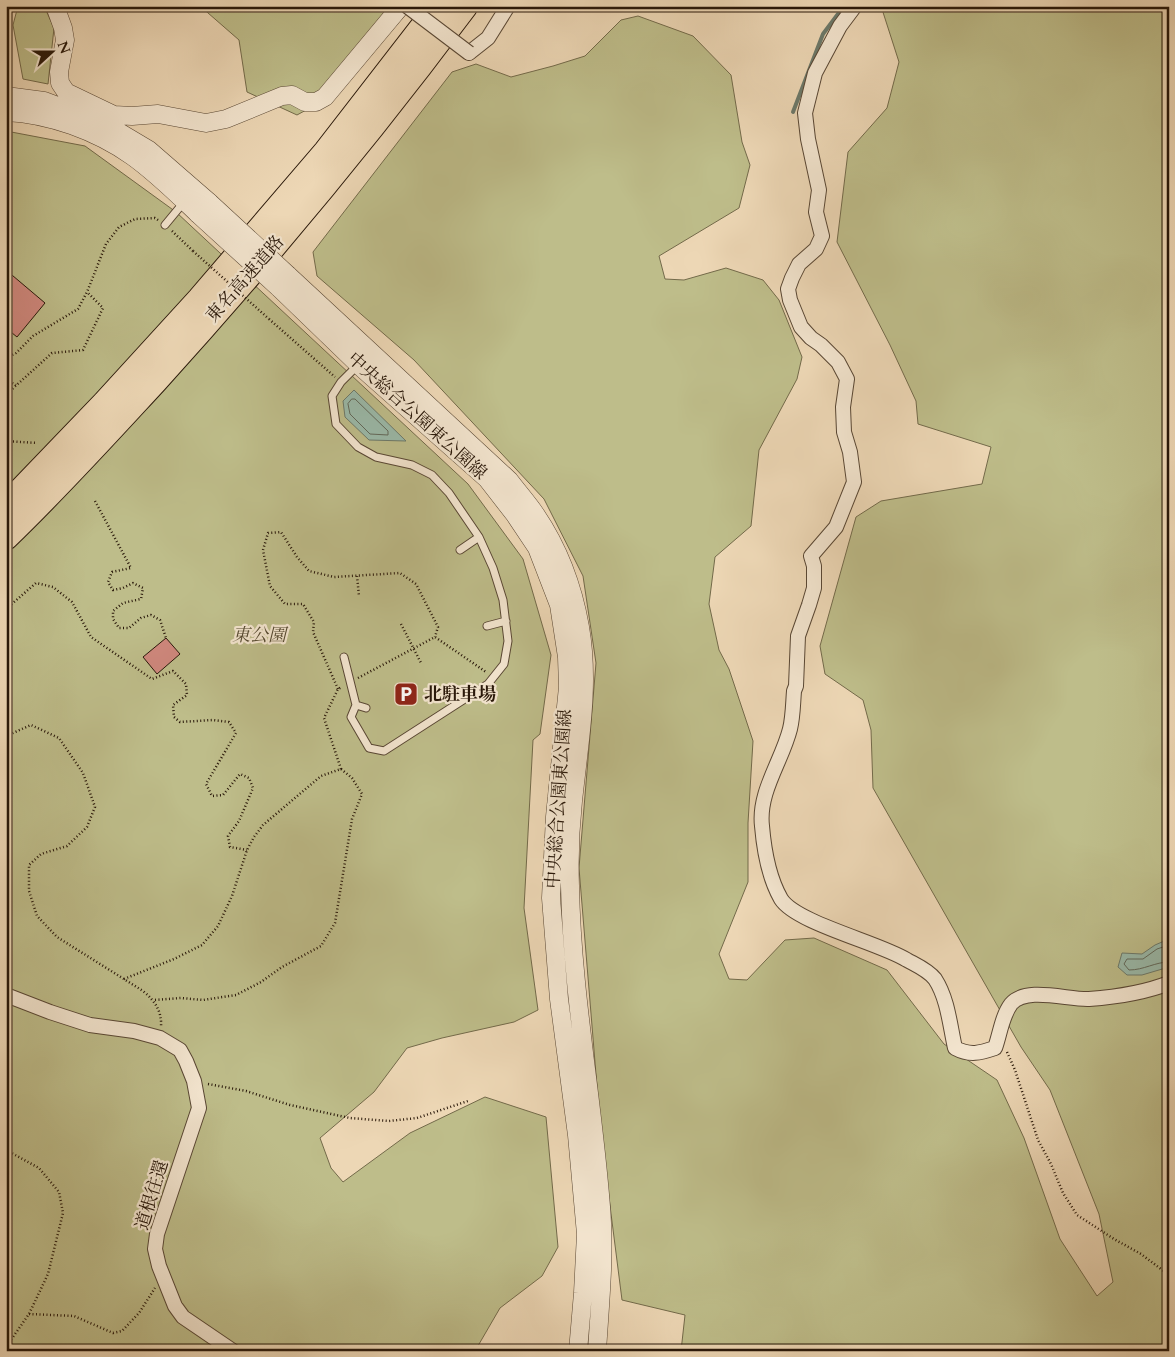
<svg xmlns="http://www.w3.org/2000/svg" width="1175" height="1357" font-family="Cardo,'Noto Serif JP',serif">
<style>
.green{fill:#bebd8a;stroke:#736a4a}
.water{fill:#9abaaa;stroke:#6c796a}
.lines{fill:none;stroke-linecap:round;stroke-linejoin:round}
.shore{stroke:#61685a;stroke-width:1}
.stream{stroke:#6c796a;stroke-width:4}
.building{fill:#d0887e;stroke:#281709}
.service-casing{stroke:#594734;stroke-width:9}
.minor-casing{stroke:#594734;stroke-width:16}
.tertiary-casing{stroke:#594734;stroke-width:19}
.motorway-casing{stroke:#281709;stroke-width:27}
.path{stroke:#281709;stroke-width:2.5;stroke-dasharray:1 2.5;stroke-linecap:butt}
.service{stroke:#f3e5cf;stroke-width:7}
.minor{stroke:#f3e5cf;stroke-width:14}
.tertiary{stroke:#f3e5cf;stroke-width:18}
.motorway{stroke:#edd7b5;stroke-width:25}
.minor-bridge-casing{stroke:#594734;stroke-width:16;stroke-linecap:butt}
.tertiary-bridge-casing{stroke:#594734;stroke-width:19;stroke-linecap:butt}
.path-bridge{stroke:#281709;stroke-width:2.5;stroke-dasharray:1 2.5;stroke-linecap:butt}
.minor-bridge{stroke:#f3e5cf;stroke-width:14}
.tertiary-bridge{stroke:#f3e5cf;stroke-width:18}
.labels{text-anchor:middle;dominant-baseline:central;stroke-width:4.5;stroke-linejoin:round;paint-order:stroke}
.street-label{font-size:18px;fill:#281709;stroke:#f3e5cf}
.park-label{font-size:18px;font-style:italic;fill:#554930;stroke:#f3e5cf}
.poi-label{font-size:18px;font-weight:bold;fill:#281709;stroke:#f3e5cf;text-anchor:start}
</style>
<rect width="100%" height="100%" fill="#edd7b5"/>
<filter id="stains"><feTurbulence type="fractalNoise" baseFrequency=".004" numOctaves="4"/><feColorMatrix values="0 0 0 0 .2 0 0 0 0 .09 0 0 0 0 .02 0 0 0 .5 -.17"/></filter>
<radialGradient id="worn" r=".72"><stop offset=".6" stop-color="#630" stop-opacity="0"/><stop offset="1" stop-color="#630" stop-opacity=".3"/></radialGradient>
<path class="green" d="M 18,6 L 44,6 L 54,28 L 48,84 L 23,79 L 13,25 Z
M 200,6 L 413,6 L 337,93 L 297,115 L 247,92 L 239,40 Z
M 881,6 L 1169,6 L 1169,1351 L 681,1351 L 685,1315 L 622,1300 L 601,1135 L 579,868 L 596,663 L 583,576 L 544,499 L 414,360 L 317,276 L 313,252 L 452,72 L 476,64 L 511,77 L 553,66 L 585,56 L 621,20 L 638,16 L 693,36 L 731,75 L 742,142 L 750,165 L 739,208 L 659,256 L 665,279 L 684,280 L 726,268 L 763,280 L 779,300 L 802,357 L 797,379 L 759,450 L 751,526 L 715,557 L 709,604 L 719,650 L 729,669 L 753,741 L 748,823 L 748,882 L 719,954 L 729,979 L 747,980 L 785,940 L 814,938 L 887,970 L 944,1044 L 997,1080 L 1024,1138 L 1060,1239 L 1097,1296 L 1113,1282 L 1099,1214 L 1050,1090 L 1021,1047 L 873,788 L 871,730 L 863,700 L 825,674 L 820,646 L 856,517 L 881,501 L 982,484 L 991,447 L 918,424 L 916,401 L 890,345 L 837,242 L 848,152 L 887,108 L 899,62 Z
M 6,131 L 85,146 L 176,212 L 468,484 L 523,559 L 551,655 L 540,734 L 533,740 L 524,908 L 538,1010 L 514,1022 L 442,1038 L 407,1048 L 374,1092 L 320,1138 L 331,1168 L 343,1182 L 410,1133 L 485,1097 L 546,1117 L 558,1247 L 542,1276 L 500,1308 L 475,1351 L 6,1351 Z"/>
<path class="water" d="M 354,390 L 406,441 L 369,440 L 345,417 L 343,401 Z
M 1169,939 L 1169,967 L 1142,975 L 1127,975 L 1118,967 L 1122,953 L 1142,954 L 1155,945 Z"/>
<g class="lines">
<path class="shore" d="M 352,399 L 355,399 L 388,431 L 388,435 L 370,434 L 350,414 L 348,404 Z
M 1169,945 L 1157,949 L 1143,959 L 1127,959 L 1124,964 L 1129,970 C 1144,970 1155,962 1169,962"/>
<path class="stream" d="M 793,112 L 823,34 L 844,6"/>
</g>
<path class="building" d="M 6,270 L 45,303 L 17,337 L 6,328 Z
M 166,638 L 180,654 L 157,674 L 143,657 Z"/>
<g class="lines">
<g class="service-casing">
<path id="service" d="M 165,225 L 184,202
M 460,550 L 479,537
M 487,626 L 506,621
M 344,657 L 356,705 L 351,717 L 369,748 L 384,751 L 488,684 L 504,664 L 508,641 L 503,600 L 493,568 L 479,537 L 449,493 L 432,475 L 412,465 L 376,457 L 358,447 L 336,424 L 332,396 L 341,382 L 359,364
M 356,705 L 366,708"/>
</g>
<g class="minor-casing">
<path id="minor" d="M 855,6 L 840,26 L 815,73 L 805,113 L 808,139 L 819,190 L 816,212 L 822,236 L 816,249 L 799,264 L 792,278 L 788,289 L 790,300 L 801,327 L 811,338 L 821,345 L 838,362 L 847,379 L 843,407 L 844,432 L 850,452 L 854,482 L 836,527 L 811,556 L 814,566 L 814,588 L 809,605 L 798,636 L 796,686 L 794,691 C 793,703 793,717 790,729 C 782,761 758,792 762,826 C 764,850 769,878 781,899 C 796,923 880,943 907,960 C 916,965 928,970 935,979 C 948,999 950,1026 955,1048 C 970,1056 980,1053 995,1048 C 1000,1034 1002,1016 1011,1004 C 1026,986 1068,1000 1089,999 C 1116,997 1144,993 1169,983
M 469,53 L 488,38 L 508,6
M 6,995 L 50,1012 L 90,1025 L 134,1031 L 160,1038 L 180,1050 L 186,1061 L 194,1081 L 199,1108 L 157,1234 L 155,1249 L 159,1266 L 175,1306 L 183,1317 L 233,1351"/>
</g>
<g class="tertiary-casing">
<path id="tertiary" d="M 55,6 L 63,28 L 65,40 L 59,72 L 60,83 L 66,92 L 114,115 L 132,116 L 158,114 L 206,123 L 226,119 L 282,96 L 292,95 L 305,102 L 316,102 L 325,97 L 401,6
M 6,96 L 44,101 L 107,125 L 149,150 L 210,203
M 6,112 C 50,114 96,131 132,156 C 156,173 177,194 198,214
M 288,275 L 509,480 C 518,492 528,503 536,515 C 559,549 573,587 580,627 C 590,685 579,744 573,801 C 570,829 569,858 570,886 C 572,994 593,1100 601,1207 C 605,1255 600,1303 597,1351
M 278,287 L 364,370 L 487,479 L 515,515 L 537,548 L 559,605 L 567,657 L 568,687 L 555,817 L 551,898 L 559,999 L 577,1135 L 586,1234 L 583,1293 L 578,1351"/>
</g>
<g class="motorway-casing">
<path id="motorway" d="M 6,506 L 105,403 L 200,299 L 326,152 L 439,6
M 6,537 C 58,487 106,434 155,381 C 264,261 368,136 465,6"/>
</g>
<path class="path" d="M 172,231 L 193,251
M 269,319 L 335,377
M 6,358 L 16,353 L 33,336 L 78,309 L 87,292 L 106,244 L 119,227 L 135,219 L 155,218 L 158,220
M 6,380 L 16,385
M 6,397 L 10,391 L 52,353 L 83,350 L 103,308 L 87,292
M 6,441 L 37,443
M 95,501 L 131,568 L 112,572 L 108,582 L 113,590 L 123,588 L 133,583 L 143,588 L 141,599 L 123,603 L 113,611 L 113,619 L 119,628 L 129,628 L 141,618 L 151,615 L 160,620 L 166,638
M 357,576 L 359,596
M 6,609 L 36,583 L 53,587 L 72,602 L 91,637 L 152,679 L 173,671 L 186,684 L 187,695 L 173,705 L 174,717 L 180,722 L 213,720 L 229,722 L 236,733 L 206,784 L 212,796 L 223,795 L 240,774 L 249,778 L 253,788 L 239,821 L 228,836 L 230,847 L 247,850
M 401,624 L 421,663
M 358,678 L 435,637 L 486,672
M 338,689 L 313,632 L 314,622 L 303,604 L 285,604 L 270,586 L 263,550 L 268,533 L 281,532 L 297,557 L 309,571 L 334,577 L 400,573 L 416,584 L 438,627 L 435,637
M 6,736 L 31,725 L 59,738 L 83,773 L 95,807 L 87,827 L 67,846 L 41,854 L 29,865 L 29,891 L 37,916 L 57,937 L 143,991 C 155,1001 162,1011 161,1027
M 341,769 L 324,718 L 338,689 L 342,687
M 124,979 L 174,959 L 202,945 L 218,926 L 232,896 L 247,850 L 254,837 L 263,825 L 321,776 L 341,769 L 352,778 L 362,794 L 352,819 L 335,923 L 321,946 L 282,967 L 261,982 L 236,995 L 203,1000 L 181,998 L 154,1000
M 1007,1052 L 1015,1070 L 1038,1140 L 1051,1164 L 1063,1193 L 1077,1215 L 1114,1239 L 1141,1254 L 1169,1275
M 208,1084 L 246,1091 L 290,1105 L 350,1118 L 389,1121 L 417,1118 L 468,1101
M 6,1150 L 39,1168 L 59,1192 L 63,1213 L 48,1274 L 29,1314 L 6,1347
M 29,1314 L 74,1316 L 113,1333 L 122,1331 L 139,1313 L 155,1288"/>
<use href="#service" class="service"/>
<use href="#minor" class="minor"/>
<use href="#tertiary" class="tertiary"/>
<use href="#motorway" class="motorway"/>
<g class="minor-bridge-casing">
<path id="minor-bridge" d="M 407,6 L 469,53"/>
</g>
<g class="tertiary-bridge-casing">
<path id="tertiary-bridge" d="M 210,203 L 288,275
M 198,214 L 278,287"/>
</g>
<path class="path-bridge" d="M 193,251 L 269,319"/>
<use href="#minor-bridge" class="minor-bridge"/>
<use href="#tertiary-bridge" class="tertiary-bridge"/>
</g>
<defs>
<g id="parking-square" transform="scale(1.25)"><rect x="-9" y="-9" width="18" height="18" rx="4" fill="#8f2418" stroke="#f3e5cf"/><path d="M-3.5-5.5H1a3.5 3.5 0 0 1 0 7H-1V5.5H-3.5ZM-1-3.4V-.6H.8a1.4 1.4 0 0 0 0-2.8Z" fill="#fff"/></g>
</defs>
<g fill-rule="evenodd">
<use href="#parking-square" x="406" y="694"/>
</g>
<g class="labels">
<g class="street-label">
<text transform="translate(245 279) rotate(-49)">東名高速道路</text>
<text transform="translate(417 416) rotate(42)">中央総合公園東公園線</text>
<text transform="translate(559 799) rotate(-86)">中央総合公園東公園線</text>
<text transform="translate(152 1195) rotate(-73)">道根往還</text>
</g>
<g class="park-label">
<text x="259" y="635">東公園</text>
</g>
<g class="poi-label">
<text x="424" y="694">北駐車場</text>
</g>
</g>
<rect width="1175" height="1357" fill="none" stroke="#edd7b5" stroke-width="25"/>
<rect x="8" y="8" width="1160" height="1342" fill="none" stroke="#281709" stroke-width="2.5"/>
<rect x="12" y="12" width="1150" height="1332" fill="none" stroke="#281709"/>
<g transform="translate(52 52) rotate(69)" stroke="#f3e5cf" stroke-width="4" paint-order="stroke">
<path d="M0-4L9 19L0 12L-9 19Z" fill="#281709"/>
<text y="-8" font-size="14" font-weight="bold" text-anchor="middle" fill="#281709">N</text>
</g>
<rect width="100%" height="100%" filter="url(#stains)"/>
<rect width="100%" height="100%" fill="url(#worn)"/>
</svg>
